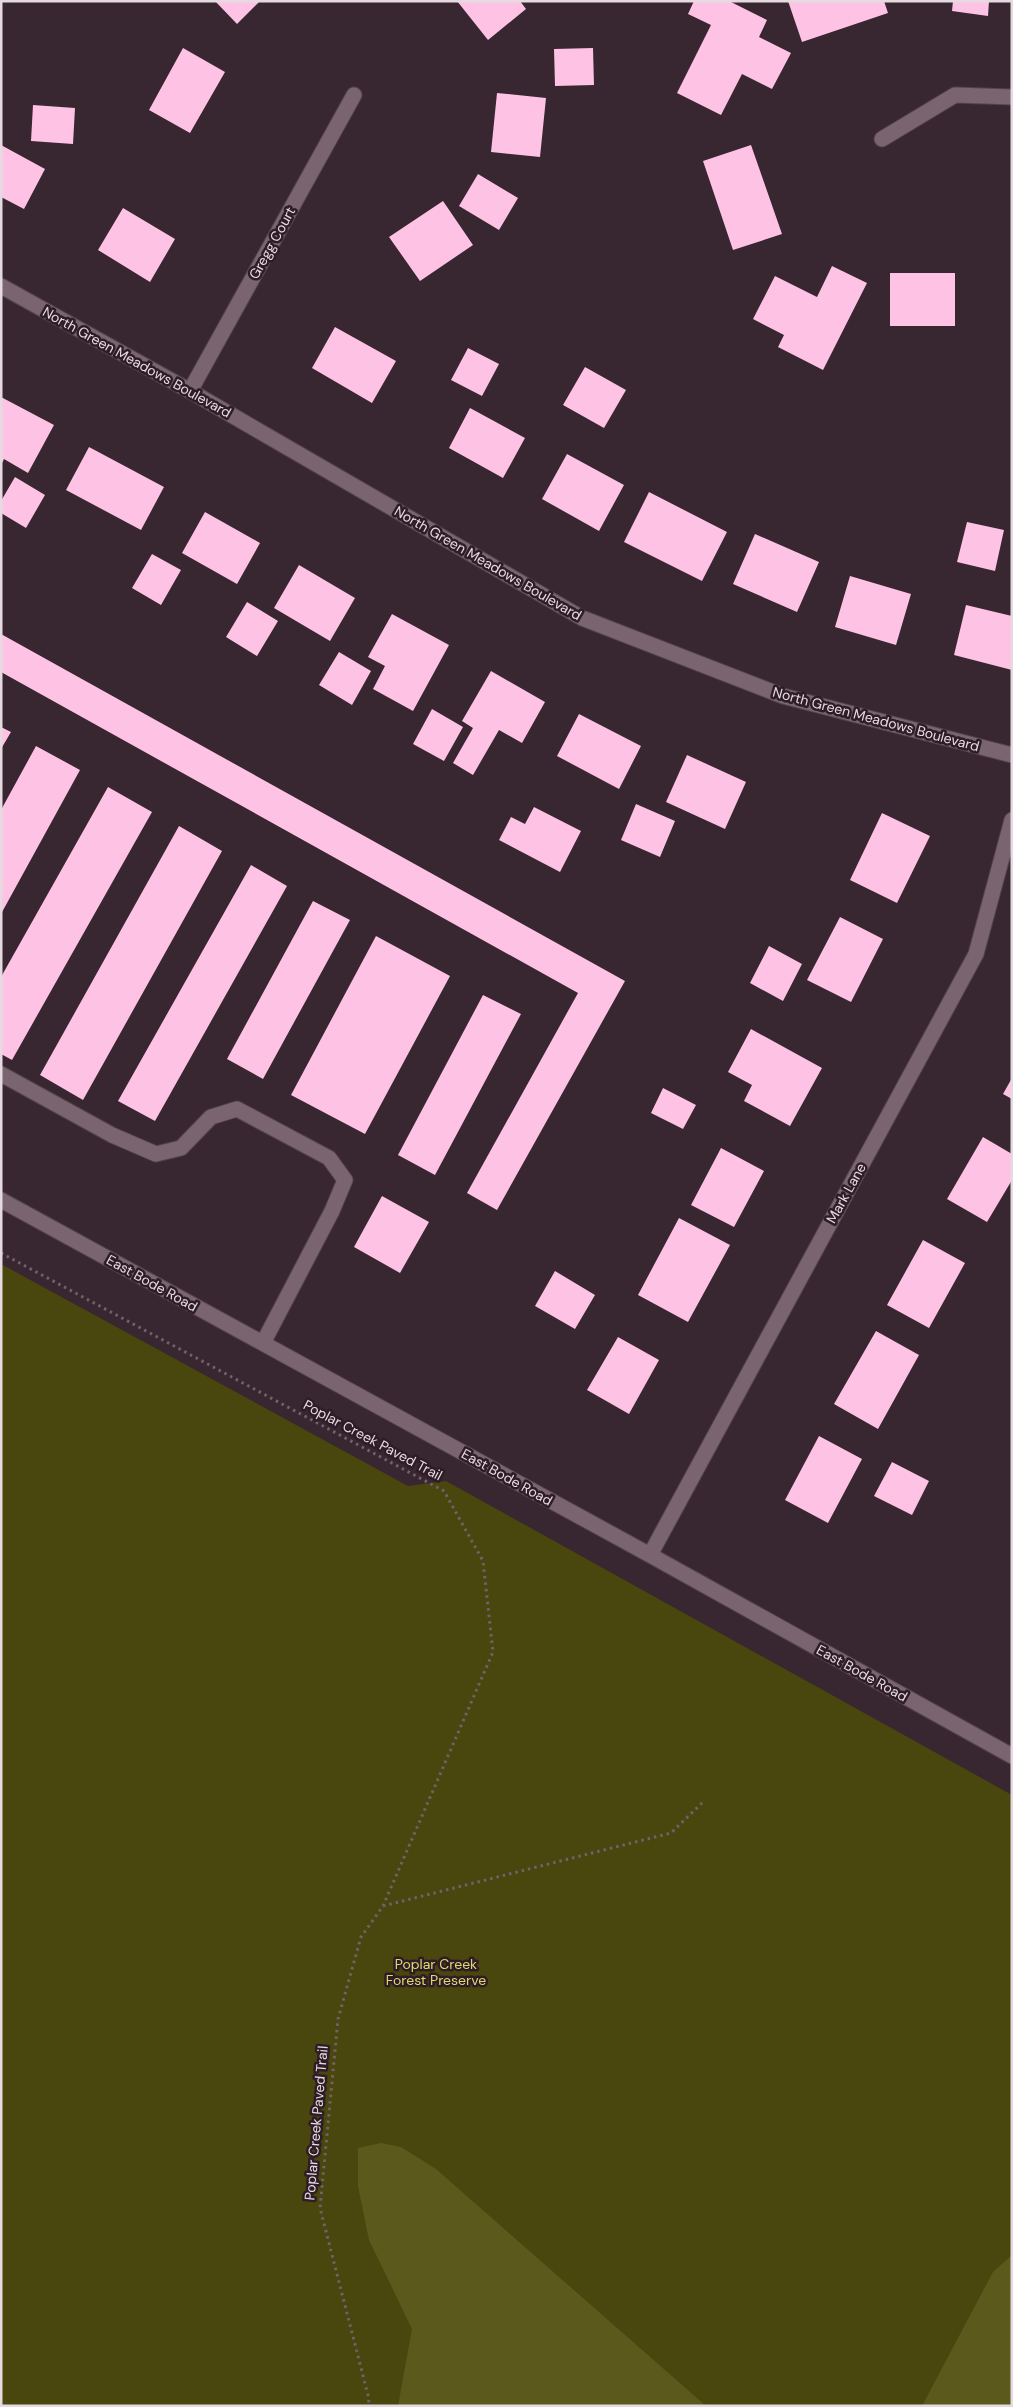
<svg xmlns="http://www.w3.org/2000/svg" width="1013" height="2407" font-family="'DM Sans',sans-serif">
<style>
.green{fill:#49470e}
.forest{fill:#5c591c}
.building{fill:#fec2e5}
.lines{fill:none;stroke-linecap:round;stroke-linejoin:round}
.minor-casing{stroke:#53434d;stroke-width:17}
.path{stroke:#71616b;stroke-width:3;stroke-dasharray:2.5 4;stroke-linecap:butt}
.minor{stroke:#796470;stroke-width:15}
.labels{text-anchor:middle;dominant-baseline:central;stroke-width:5;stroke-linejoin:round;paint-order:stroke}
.street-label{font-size:14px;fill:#e6dae1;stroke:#2e1c27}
.park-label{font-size:14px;fill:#e0db6e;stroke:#2e1c27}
</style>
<rect width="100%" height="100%" fill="#382631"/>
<path class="green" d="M 1,1264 L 408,1486 L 446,1481 L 1012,1795 L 1012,2406 L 1,2406 Z"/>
<path class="forest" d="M 381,2143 L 401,2147 L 436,2169 L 706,2406 L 398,2406 L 412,2329 L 369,2240 L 358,2186 L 358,2148 Z
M 1012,2255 L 1012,2406 L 922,2406 L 993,2272 Z"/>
<path class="building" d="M 215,1 L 260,1 L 237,24 Z
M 457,1 L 520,1 L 526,9 L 488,40 Z
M 694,1 L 729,1 L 767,20 L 759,37 L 791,53 L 772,89 L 742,74 L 721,115 L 677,93 L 711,25 L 688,14 Z
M 788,1 L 884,1 L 888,13 L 802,42 Z
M 953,1 L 989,1 L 988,16 L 952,11 Z
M 183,48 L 225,72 L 190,133 L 149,110 Z
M 593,48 L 594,85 L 555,86 L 554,49 Z
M 497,93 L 546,98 L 540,157 L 491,152 Z
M 33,105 L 75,108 L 73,144 L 31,141 Z
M 1,145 L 45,169 L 24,209 L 1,197 Z
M 751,145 L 782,234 L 733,250 L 703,161 Z
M 478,174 L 518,198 L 499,230 L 459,206 Z
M 443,201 L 473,245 L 420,281 L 389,237 Z
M 123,208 L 175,239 L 150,282 L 98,250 Z
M 832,266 L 867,283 L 823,370 L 778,347 L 784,335 L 753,319 L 775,276 L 817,297 Z
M 890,273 L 955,273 L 955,326 L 890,326 Z
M 335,327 L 396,361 L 372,403 L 312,368 Z
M 468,348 L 499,364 L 482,396 L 451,380 Z
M 585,367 L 626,390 L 604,428 L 563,405 Z
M 1,397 L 54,425 L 28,473 L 4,459 L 1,465 Z
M 470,408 L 525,438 L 503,478 L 449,448 Z
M 89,447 L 164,487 L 141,530 L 66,490 Z
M 567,454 L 624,485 L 599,531 L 542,499 Z
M 15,477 L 45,495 L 26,528 L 1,513 L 1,501 Z
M 649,492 L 727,532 L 702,581 L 624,542 Z
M 205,512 L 260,543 L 237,584 L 182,553 Z
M 967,522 L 1004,530 L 995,571 L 957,562 Z
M 755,534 L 819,562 L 797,612 L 733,584 Z
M 152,554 L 181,570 L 161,605 L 132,588 Z
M 299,565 L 355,598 L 330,641 L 274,608 Z
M 850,576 L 911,594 L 896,645 L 835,627 Z
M 247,602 L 278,621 L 257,656 L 226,637 Z
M 966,605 L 1012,616 L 1012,670 L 954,655 Z
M 392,614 L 449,645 L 413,711 L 373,689 L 385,666 L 368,657 Z
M 1,634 L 625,981 L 497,1210 L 467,1193 L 578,993 L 1,672 Z
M 339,652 L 371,671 L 352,705 L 319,685 Z
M 491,671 L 545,702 L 522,743 L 499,730 L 473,775 L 453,763 L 473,728 L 462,721 Z
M 432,709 L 463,727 L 444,761 L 413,744 Z
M 579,714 L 641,746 L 619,789 L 557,756 Z
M 1,727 L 11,732 L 1,749 Z
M 36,746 L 80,770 L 1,914 L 1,810 Z
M 687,755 L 746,782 L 725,829 L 666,802 Z
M 108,787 L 152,812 L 12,1060 L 1,1054 L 1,977 Z
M 636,804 L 675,821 L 660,857 L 621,840 Z
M 534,807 L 581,831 L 560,872 L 499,840 L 511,817 L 525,824 Z
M 882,813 L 930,836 L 897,903 L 850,880 Z
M 179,826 L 222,851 L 83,1100 L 40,1075 Z
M 251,865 L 287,886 L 155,1121 L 118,1101 Z
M 313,901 L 350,920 L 263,1079 L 227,1059 Z
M 840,917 L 883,939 L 851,1002 L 807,980 Z
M 376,936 L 450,976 L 365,1134 L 291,1095 Z
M 769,946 L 802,964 L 783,1001 L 750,983 Z
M 483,995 L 521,1014 L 435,1175 L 398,1155 Z
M 751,1029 L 822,1068 L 790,1126 L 744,1101 L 752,1085 L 728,1072 Z
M 1012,1078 L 1012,1099 L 1003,1094 Z
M 663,1088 L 696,1105 L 683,1129 L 651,1113 Z
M 983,1137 L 1012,1154 L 1012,1180 L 987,1222 L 947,1199 Z
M 721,1148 L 764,1171 L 734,1227 L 691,1205 Z
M 382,1196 L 429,1222 L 400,1273 L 354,1247 Z
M 679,1218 L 730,1245 L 688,1322 L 638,1295 Z
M 923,1240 L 965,1263 L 929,1328 L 887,1305 Z
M 555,1271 L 595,1295 L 575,1329 L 535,1306 Z
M 876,1331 L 919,1355 L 878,1429 L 834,1404 Z
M 618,1337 L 659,1360 L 629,1414 L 587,1390 Z
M 819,1436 L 862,1459 L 828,1523 L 785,1500 Z
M 892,1462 L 929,1481 L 912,1515 L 874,1496 Z"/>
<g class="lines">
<g class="minor-casing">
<path id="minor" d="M 882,139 L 955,95 L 1012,97
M 1,286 L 190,391 L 582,618 L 783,696 L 1012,755
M 190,391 L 354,95
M 1,1074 L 112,1135 L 156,1154 L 181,1148 L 211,1117 L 237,1109 L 329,1158 L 345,1180 L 332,1211 L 263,1343
M 1,1200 L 650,1555 L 1012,1756
M 650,1555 L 976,954 L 1012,820"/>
</g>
<path class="path" d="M 1,1253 L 444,1491 L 483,1561 L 493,1652 L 383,1906 L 361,1937 L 338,2019 L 320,2208 L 369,2399 L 368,2406
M 383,1906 L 671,1833 L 704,1801"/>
<use href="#minor" class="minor"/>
</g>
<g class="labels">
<g class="street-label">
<text transform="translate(272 243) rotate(-61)">Gregg Court</text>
<text transform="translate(137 362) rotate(29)">North Green Meadows Boulevard</text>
<text transform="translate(488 563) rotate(30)">North Green Meadows Boulevard</text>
<text transform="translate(876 719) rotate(15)">North Green Meadows Boulevard</text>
<text transform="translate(846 1193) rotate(-61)">Mark Lane</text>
<text transform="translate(152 1283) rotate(29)">East Bode Road</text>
<text transform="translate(373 1440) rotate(28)">Poplar Creek Paved Trail</text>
<text transform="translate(507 1477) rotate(29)">East Bode Road</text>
<text transform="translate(862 1673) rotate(29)">East Bode Road</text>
<text transform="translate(316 2123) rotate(-85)">Poplar Creek Paved Trail</text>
</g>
<g class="park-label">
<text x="436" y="1964">Poplar Creek<tspan x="436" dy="16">Forest Preserve</tspan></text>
</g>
</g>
<rect width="1013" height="2407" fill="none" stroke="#e6dae1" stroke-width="5"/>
</svg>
